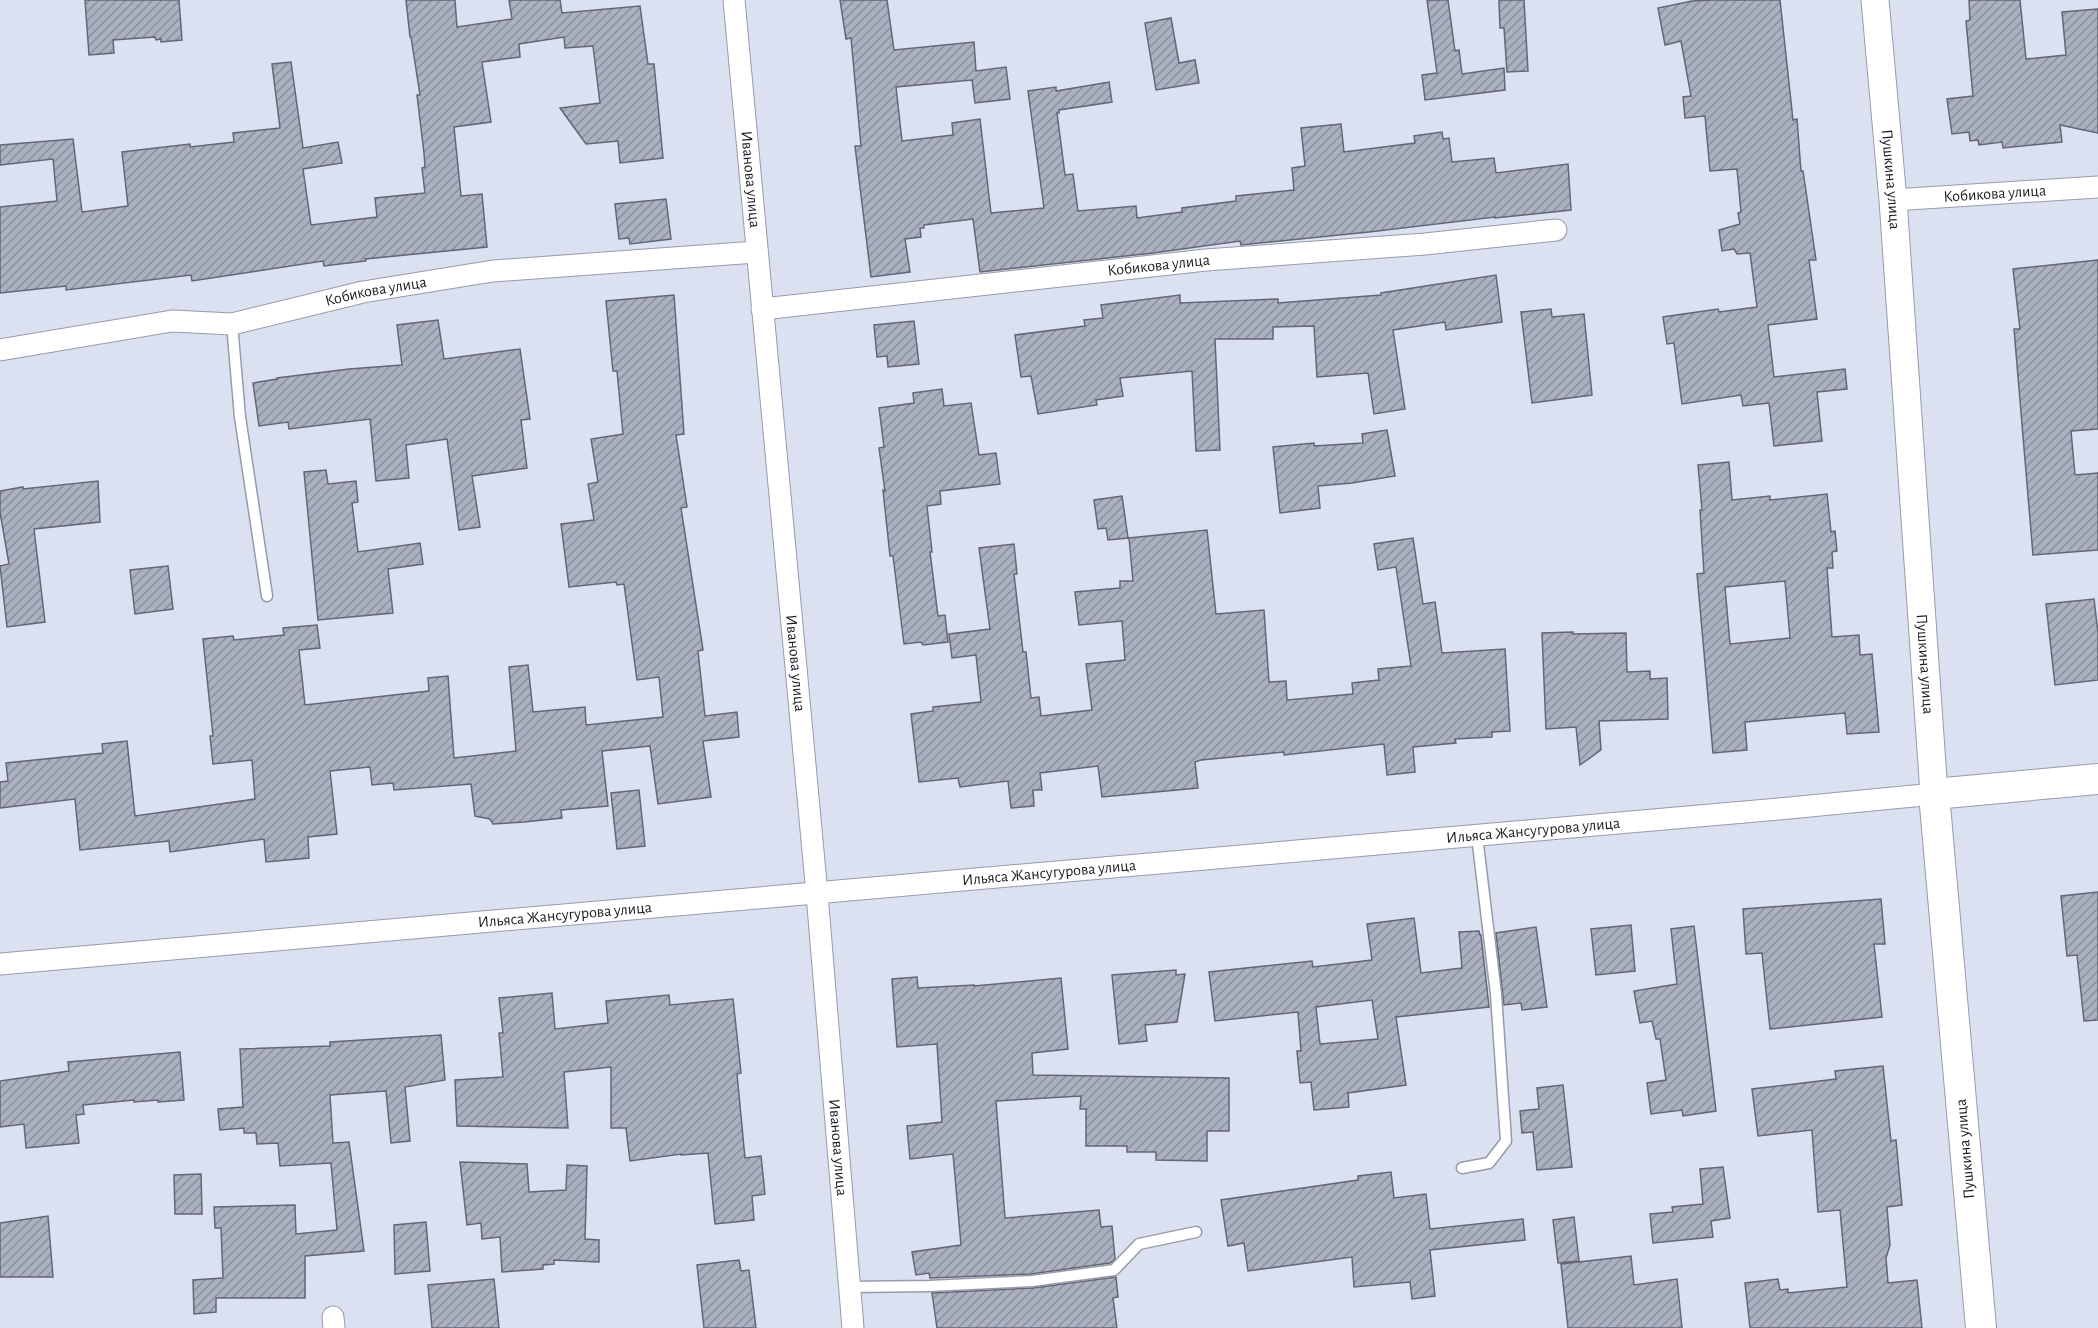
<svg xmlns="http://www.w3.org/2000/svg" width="2098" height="1328" font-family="'Alegreya Sans',sans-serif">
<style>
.building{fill:url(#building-hatch);stroke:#626675;stroke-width:1.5;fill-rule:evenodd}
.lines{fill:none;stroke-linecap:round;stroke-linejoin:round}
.service-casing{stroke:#969bab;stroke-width:13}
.minor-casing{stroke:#969bab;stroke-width:23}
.tertiary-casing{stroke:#969bab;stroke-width:29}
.secondary-casing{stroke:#969bab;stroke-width:32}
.service{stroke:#fff;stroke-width:10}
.minor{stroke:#fff;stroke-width:21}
.tertiary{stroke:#fff;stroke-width:27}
.secondary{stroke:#fff;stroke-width:30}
.labels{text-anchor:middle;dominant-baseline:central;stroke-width:4.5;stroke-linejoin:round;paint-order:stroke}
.street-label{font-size:16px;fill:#1b1d23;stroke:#fff}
</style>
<defs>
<pattern id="building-hatch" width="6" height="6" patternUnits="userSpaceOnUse" patternTransform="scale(1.5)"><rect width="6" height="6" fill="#acb1c2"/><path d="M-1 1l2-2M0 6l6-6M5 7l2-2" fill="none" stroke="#8b8f9d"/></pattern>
</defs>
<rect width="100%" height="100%" fill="#dce1f2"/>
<path class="building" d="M 85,0 L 179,0 L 182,40 L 161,42 L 161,39 L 156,40 L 155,37 L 113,40 L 114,53 L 89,55 Z
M 406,0 L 455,0 L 457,27 L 512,19 L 509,0 L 560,0 L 562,13 L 640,6 L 648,64 L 654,64 L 663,158 L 620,163 L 618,141 L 586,144 L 560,108 L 600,103 L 593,46 L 565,48 L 564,37 L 519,44 L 520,57 L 482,62 L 491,122 L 454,127 L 461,196 L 482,194 L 487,247 L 365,259 L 366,261 L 324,266 L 323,261 L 192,281 L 191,275 L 66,290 L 66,286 L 0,293 L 0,207 L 57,201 L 53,159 L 0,165 L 0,145 L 73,139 L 82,212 L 128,206 L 122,152 L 190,144 L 190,147 L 234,142 L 233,133 L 280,128 L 272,64 L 291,62 L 303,148 L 338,142 L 342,163 L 303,169 L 311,225 L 377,217 L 375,198 L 425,193 L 422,168 L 425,167 L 424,153 L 417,95 L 420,95 L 411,37 L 410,37 Z
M 840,0 L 887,0 L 894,50 L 974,42 L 976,71 L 1006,67 L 1010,99 L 975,103 L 972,80 L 896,87 L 902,141 L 953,135 L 952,123 L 980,119 L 991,213 L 1044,208 L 1028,91 L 1056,87 L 1056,91 L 1109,82 L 1112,102 L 1059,110 L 1059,113 L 1057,113 L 1065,175 L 1073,174 L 1078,211 L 1136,206 L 1137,218 L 1182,212 L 1182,208 L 1236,201 L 1236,196 L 1294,190 L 1292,168 L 1305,166 L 1301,128 L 1341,124 L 1344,152 L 1415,143 L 1414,136 L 1442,132 L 1443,139 L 1449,138 L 1452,162 L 1494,158 L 1496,173 L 1568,164 L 1571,210 L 1495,218 L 1495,217 L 1369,232 L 1250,244 L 1241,245 L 1240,241 L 1153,253 L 980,272 L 973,219 L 924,225 L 924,228 L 920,228 L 921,237 L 905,239 L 910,272 L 871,277 L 855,146 L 861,146 L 851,38 L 846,39 Z
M 1427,0 L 1448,0 L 1455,51 L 1459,50 L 1462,74 L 1504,68 L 1505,90 L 1425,100 L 1422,75 L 1437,73 Z
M 1499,0 L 1524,0 L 1528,71 L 1507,72 L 1504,28 L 1500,28 Z
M 1712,0 L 1780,0 L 1793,120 L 1797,119 L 1801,171 L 1803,171 L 1816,260 L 1809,260 L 1817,319 L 1768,325 L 1774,377 L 1845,369 L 1847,389 L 1817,392 L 1822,441 L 1774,446 L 1769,403 L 1743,406 L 1741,395 L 1682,404 L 1674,343 L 1667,344 L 1663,317 L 1718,309 L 1719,312 L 1757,307 L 1750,253 L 1737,254 L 1734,249 L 1722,251 L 1719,230 L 1740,224 L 1738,213 L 1741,212 L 1737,169 L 1710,171 L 1705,116 L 1685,118 L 1683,97 L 1691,96 L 1681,41 L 1665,45 L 1658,8 L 1692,1 Z
M 1969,0 L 2020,0 L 2026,59 L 2066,55 L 2062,12 L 2098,9 L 2098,133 L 2060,125 L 2062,142 L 2003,148 L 2002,142 L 1979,145 L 1978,140 L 1970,141 L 1969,132 L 1952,134 L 1947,99 L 1973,96 L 1966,21 L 1970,20 Z
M 1171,18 L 1179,63 L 1195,60 L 1199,83 L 1156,90 L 1145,23 Z
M 666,199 L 671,239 L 630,244 L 629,238 L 619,239 L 615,204 Z
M 2098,260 L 2098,429 L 2071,431 L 2075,475 L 2098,473 L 2098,550 L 2033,555 L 2014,329 L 2020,329 L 2013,269 Z
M 1496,275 L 1502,322 L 1446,330 L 1445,322 L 1393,330 L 1405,409 L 1374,414 L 1368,373 L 1317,377 L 1314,326 L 1273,327 L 1273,339 L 1215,339 L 1220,450 L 1196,451 L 1192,371 L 1120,378 L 1123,396 L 1096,400 L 1097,405 L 1038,414 L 1031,376 L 1021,377 L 1015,335 L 1085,326 L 1084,320 L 1103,318 L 1101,305 L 1180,295 L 1180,303 L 1278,299 L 1278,303 L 1381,295 L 1381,293 Z
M 674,295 L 684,434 L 676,435 L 687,507 L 681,508 L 703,650 L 698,651 L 705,716 L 737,712 L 739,737 L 703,741 L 711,797 L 658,804 L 650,746 L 602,751 L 608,806 L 561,810 L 562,818 L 524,822 L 493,824 L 490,819 L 475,816 L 471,784 L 394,790 L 393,783 L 372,785 L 370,767 L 330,771 L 337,834 L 308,837 L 309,858 L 266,862 L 264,839 L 170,852 L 169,841 L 80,850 L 75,799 L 0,808 L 0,782 L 8,781 L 6,763 L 103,753 L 102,744 L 127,741 L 135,816 L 255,799 L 252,760 L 213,764 L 210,736 L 213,736 L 203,639 L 233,636 L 234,640 L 284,635 L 283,628 L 317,625 L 320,648 L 299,650 L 305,705 L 429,691 L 428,678 L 448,676 L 454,758 L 516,751 L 509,667 L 528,665 L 533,712 L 585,707 L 586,725 L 663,717 L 659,677 L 637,680 L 624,584 L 617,585 L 616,582 L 569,587 L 561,524 L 594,520 L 588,484 L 598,482 L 591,439 L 623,434 L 617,371 L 613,371 L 606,301 Z
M 1551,309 L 1552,317 L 1584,314 L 1592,395 L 1532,403 L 1521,312 Z
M 438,320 L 444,359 L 520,349 L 530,419 L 521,420 L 527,468 L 472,476 L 480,527 L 459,530 L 447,439 L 406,445 L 409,478 L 376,481 L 370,419 L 289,429 L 288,422 L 259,426 L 253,383 L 277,379 L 277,378 L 349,369 L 402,365 L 397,325 Z
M 914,321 L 919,364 L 888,367 L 887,356 L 877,357 L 874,325 Z
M 942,389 L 944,406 L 971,403 L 979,455 L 996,453 L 1000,484 L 940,491 L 941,504 L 927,506 L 932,552 L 930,552 L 938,616 L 945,615 L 948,642 L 923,645 L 921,642 L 904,644 L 893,556 L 890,556 L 883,490 L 885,491 L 879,448 L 884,447 L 879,408 L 914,403 L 913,393 Z
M 1387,430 L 1395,476 L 1352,483 L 1318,486 L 1320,508 L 1280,513 L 1273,447 L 1314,443 L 1314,446 L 1363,443 L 1362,434 Z
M 1729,462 L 1732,500 L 1770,496 L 1770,500 L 1827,494 L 1831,532 L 1835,531 L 1837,551 L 1832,552 L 1833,568 L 1827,568 L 1832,637 L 1859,635 L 1860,655 L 1872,654 L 1879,732 L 1847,734 L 1845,713 L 1745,722 L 1747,750 L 1713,753 L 1697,574 L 1704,573 L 1700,510 L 1702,510 L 1698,465 ZM 1785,581 L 1790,638 L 1730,644 L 1725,587 Z
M 326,470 L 328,484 L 356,481 L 358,502 L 352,503 L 358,552 L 420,543 L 423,564 L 388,569 L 393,613 L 318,620 L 304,472 Z
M 98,481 L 100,522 L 34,529 L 45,622 L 7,627 L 0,566 L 9,564 L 0,512 L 0,491 L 23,487 L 23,489 Z
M 1122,496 L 1128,538 L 1108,540 L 1106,528 L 1098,529 L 1094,500 Z
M 1207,530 L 1216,614 L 1264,610 L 1269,682 L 1286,681 L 1287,700 L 1353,694 L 1352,683 L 1379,680 L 1378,669 L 1411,666 L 1396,567 L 1378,570 L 1374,544 L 1413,538 L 1423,604 L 1435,602 L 1442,653 L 1505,649 L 1510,731 L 1492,732 L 1492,737 L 1455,739 L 1456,743 L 1413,747 L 1415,772 L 1387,775 L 1384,744 L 1284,755 L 1284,752 L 1201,760 L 1195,762 L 1198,788 L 1102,797 L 1098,766 L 1040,773 L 1042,790 L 1033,790 L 1034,806 L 1011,808 L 1008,781 L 960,787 L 958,778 L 919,782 L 911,714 L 933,711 L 933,707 L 981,702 L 976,655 L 952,658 L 949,634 L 990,629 L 979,548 L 1014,544 L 1017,574 L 1014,574 L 1023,652 L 1026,652 L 1031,698 L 1039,697 L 1041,716 L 1092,710 L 1086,664 L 1125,660 L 1122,621 L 1079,625 L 1075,592 L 1120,588 L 1120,581 L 1133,581 L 1129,538 Z
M 168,566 L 173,609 L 135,614 L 130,570 Z
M 2094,599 L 2098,633 L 2098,680 L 2055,685 L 2046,604 Z
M 1573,632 L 1573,634 L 1626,633 L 1627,672 L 1650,671 L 1650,679 L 1667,678 L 1668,719 L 1599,721 L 1601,750 L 1580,765 L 1576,727 L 1546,729 L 1542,633 Z
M 639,790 L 645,846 L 617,849 L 611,793 Z
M 2098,892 L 2098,1020 L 2084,1021 L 2077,955 L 2067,956 L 2061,896 Z
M 1881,899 L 1885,944 L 1874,944 L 1882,1017 L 1770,1029 L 1762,953 L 1746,954 L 1743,909 Z
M 1414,918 L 1421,973 L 1462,968 L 1459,932 L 1479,931 L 1480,935 L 1481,935 L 1489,1007 L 1396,1017 L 1406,1085 L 1348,1093 L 1349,1107 L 1314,1110 L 1311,1082 L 1300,1083 L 1297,1051 L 1301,1051 L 1298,1012 L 1215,1021 L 1209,972 L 1312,961 L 1313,967 L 1372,960 L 1367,924 ZM 1372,1000 L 1378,1039 L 1320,1044 L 1316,1007 Z
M 1631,925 L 1635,971 L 1596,975 L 1591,929 Z
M 1694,926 L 1716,1111 L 1683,1116 L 1682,1110 L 1651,1114 L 1647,1083 L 1666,1080 L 1660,1039 L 1656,1039 L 1652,1021 L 1640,1023 L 1634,991 L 1677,984 L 1671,929 Z
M 1536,927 L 1547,1007 L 1522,1010 L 1521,1003 L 1504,1005 L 1496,933 Z
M 1176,970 L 1176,975 L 1185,974 L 1177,1022 L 1145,1025 L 1147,1041 L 1119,1044 L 1112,975 Z
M 917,977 L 918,988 L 974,985 L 974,986 L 1061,978 L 1068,1049 L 1032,1053 L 1033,1075 L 1229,1078 L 1229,1131 L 1207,1131 L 1207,1161 L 1156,1160 L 1156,1152 L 1127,1152 L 1127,1146 L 1086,1146 L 1086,1109 L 1080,1109 L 1081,1096 L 996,1101 L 1005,1218 L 1099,1210 L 1101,1227 L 1112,1226 L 1115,1259 L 1110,1263 L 1031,1274 L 930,1278 L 929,1273 L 916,1275 L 912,1252 L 961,1245 L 953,1154 L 910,1159 L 907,1126 L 942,1122 L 937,1044 L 897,1047 L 892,979 Z
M 552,993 L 555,1029 L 608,1023 L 606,1001 L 669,995 L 670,1005 L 733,999 L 741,1073 L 737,1074 L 745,1158 L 761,1156 L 765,1194 L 752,1196 L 754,1220 L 715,1224 L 708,1153 L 681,1155 L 681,1154 L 630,1161 L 626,1128 L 611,1128 L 611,1067 L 564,1072 L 568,1128 L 457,1126 L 455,1080 L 503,1077 L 499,1033 L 503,1033 L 499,998 Z
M 441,1035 L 445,1080 L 405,1087 L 410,1141 L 391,1143 L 386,1091 L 330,1095 L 333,1143 L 349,1142 L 364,1251 L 305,1256 L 305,1298 L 216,1298 L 216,1312 L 194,1314 L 193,1280 L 223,1278 L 221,1228 L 215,1228 L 214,1207 L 295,1205 L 296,1234 L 337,1230 L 331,1163 L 280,1166 L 278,1143 L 257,1144 L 256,1133 L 244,1133 L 244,1128 L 220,1130 L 218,1109 L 243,1107 L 240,1049 L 330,1046 L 330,1042 Z
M 180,1052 L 184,1100 L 158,1102 L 158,1100 L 134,1102 L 134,1100 L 83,1105 L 84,1114 L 76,1115 L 79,1143 L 26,1148 L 24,1124 L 0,1127 L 0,1081 L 69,1071 L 68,1062 Z
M 1883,1066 L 1891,1141 L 1896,1140 L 1902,1205 L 1887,1207 L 1890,1245 L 1886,1258 L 1888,1283 L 1917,1280 L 1922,1328 L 1750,1328 L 1745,1283 L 1778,1279 L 1780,1290 L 1788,1289 L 1788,1293 L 1847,1287 L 1840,1210 L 1818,1212 L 1812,1130 L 1758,1136 L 1752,1089 L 1836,1079 L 1835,1071 Z
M 1563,1085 L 1572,1167 L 1537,1170 L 1533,1132 L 1522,1133 L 1520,1111 L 1539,1109 L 1537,1088 Z
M 460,1162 L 527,1164 L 529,1192 L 566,1190 L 567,1165 L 587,1166 L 585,1239 L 599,1240 L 599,1262 L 554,1260 L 554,1264 L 543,1265 L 543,1269 L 502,1272 L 500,1237 L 482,1239 L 481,1223 L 467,1225 Z
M 1723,1167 L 1730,1218 L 1711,1221 L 1713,1237 L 1653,1243 L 1650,1214 L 1673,1212 L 1672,1207 L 1703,1204 L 1700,1169 Z
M 1391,1172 L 1394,1198 L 1426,1194 L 1430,1229 L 1523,1219 L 1525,1240 L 1430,1250 L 1435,1296 L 1412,1299 L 1410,1282 L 1354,1287 L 1352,1257 L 1248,1271 L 1244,1243 L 1228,1246 L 1221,1200 L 1358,1180 L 1358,1176 Z
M 201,1174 L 202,1214 L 175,1214 L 174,1175 Z
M 48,1216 L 53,1277 L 0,1277 L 0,1223 Z
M 1574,1217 L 1579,1261 L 1558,1263 L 1553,1220 Z
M 426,1222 L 430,1271 L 395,1274 L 394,1225 Z
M 1631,1256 L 1634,1285 L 1677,1279 L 1682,1328 L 1568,1328 L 1561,1264 Z
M 739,1260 L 741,1271 L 749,1270 L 756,1328 L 704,1328 L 697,1265 Z
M 1116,1277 L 1118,1297 L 1113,1298 L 1117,1328 L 937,1328 L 932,1293 L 1033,1288 Z
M 494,1279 L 499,1328 L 432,1328 L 428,1285 Z"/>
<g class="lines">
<g class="service-casing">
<path id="service" d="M 232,324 L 240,417 L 267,596
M 1462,1168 L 1489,1163 L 1506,1141 L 1496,994 L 1477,836
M 850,1287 L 929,1286 L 1032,1281 L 1114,1270 L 1139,1244 L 1196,1232"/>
</g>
<g class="minor-casing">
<g id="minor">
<path id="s1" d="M 734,0 L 817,894 L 853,1328"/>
<path id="s2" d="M 1893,200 L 2098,187"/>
<path id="s3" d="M 762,309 L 1206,260 L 1425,244 L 1556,230"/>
<path id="s4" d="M 0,350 L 172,321 L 232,324 L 363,292 L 493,271 L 756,252"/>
<path id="s5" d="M 0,964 L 1779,809 L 1934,794"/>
<path d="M 333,1317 L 334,1328"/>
</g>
</g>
<g class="tertiary-casing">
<g id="tertiary">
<path id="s6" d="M 1875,0 L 1893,200 L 1934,794"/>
</g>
</g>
<g class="secondary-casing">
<path id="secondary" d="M 1981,1328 L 1934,794 L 2098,779"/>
</g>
<use href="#service" class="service"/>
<use href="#minor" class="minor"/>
<use href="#tertiary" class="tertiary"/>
<use href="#secondary" class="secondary"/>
</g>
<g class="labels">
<g class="street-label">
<text stroke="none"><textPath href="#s6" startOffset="180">Пушкина улица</textPath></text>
<text stroke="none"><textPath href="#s1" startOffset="180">Иванова улица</textPath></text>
<text stroke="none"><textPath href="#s2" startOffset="102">Кобикова улица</textPath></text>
<text stroke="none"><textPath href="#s3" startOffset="399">Кобикова улица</textPath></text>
<text stroke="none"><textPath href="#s4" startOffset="382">Кобикова улица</textPath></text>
<text stroke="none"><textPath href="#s1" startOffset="666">Иванова улица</textPath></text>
<text stroke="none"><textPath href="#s6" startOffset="666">Пушкина улица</textPath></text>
<text stroke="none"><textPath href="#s5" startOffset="1539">Ильяса Жансугурова улица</textPath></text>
<text stroke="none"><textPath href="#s5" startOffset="1053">Ильяса Жансугурова улица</textPath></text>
<text stroke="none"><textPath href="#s5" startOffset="567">Ильяса Жансугурова улица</textPath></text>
<text stroke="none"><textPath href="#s1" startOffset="1152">Иванова улица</textPath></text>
<text transform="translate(1965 1149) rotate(-95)">Пушкина улица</text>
</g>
</g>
</svg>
